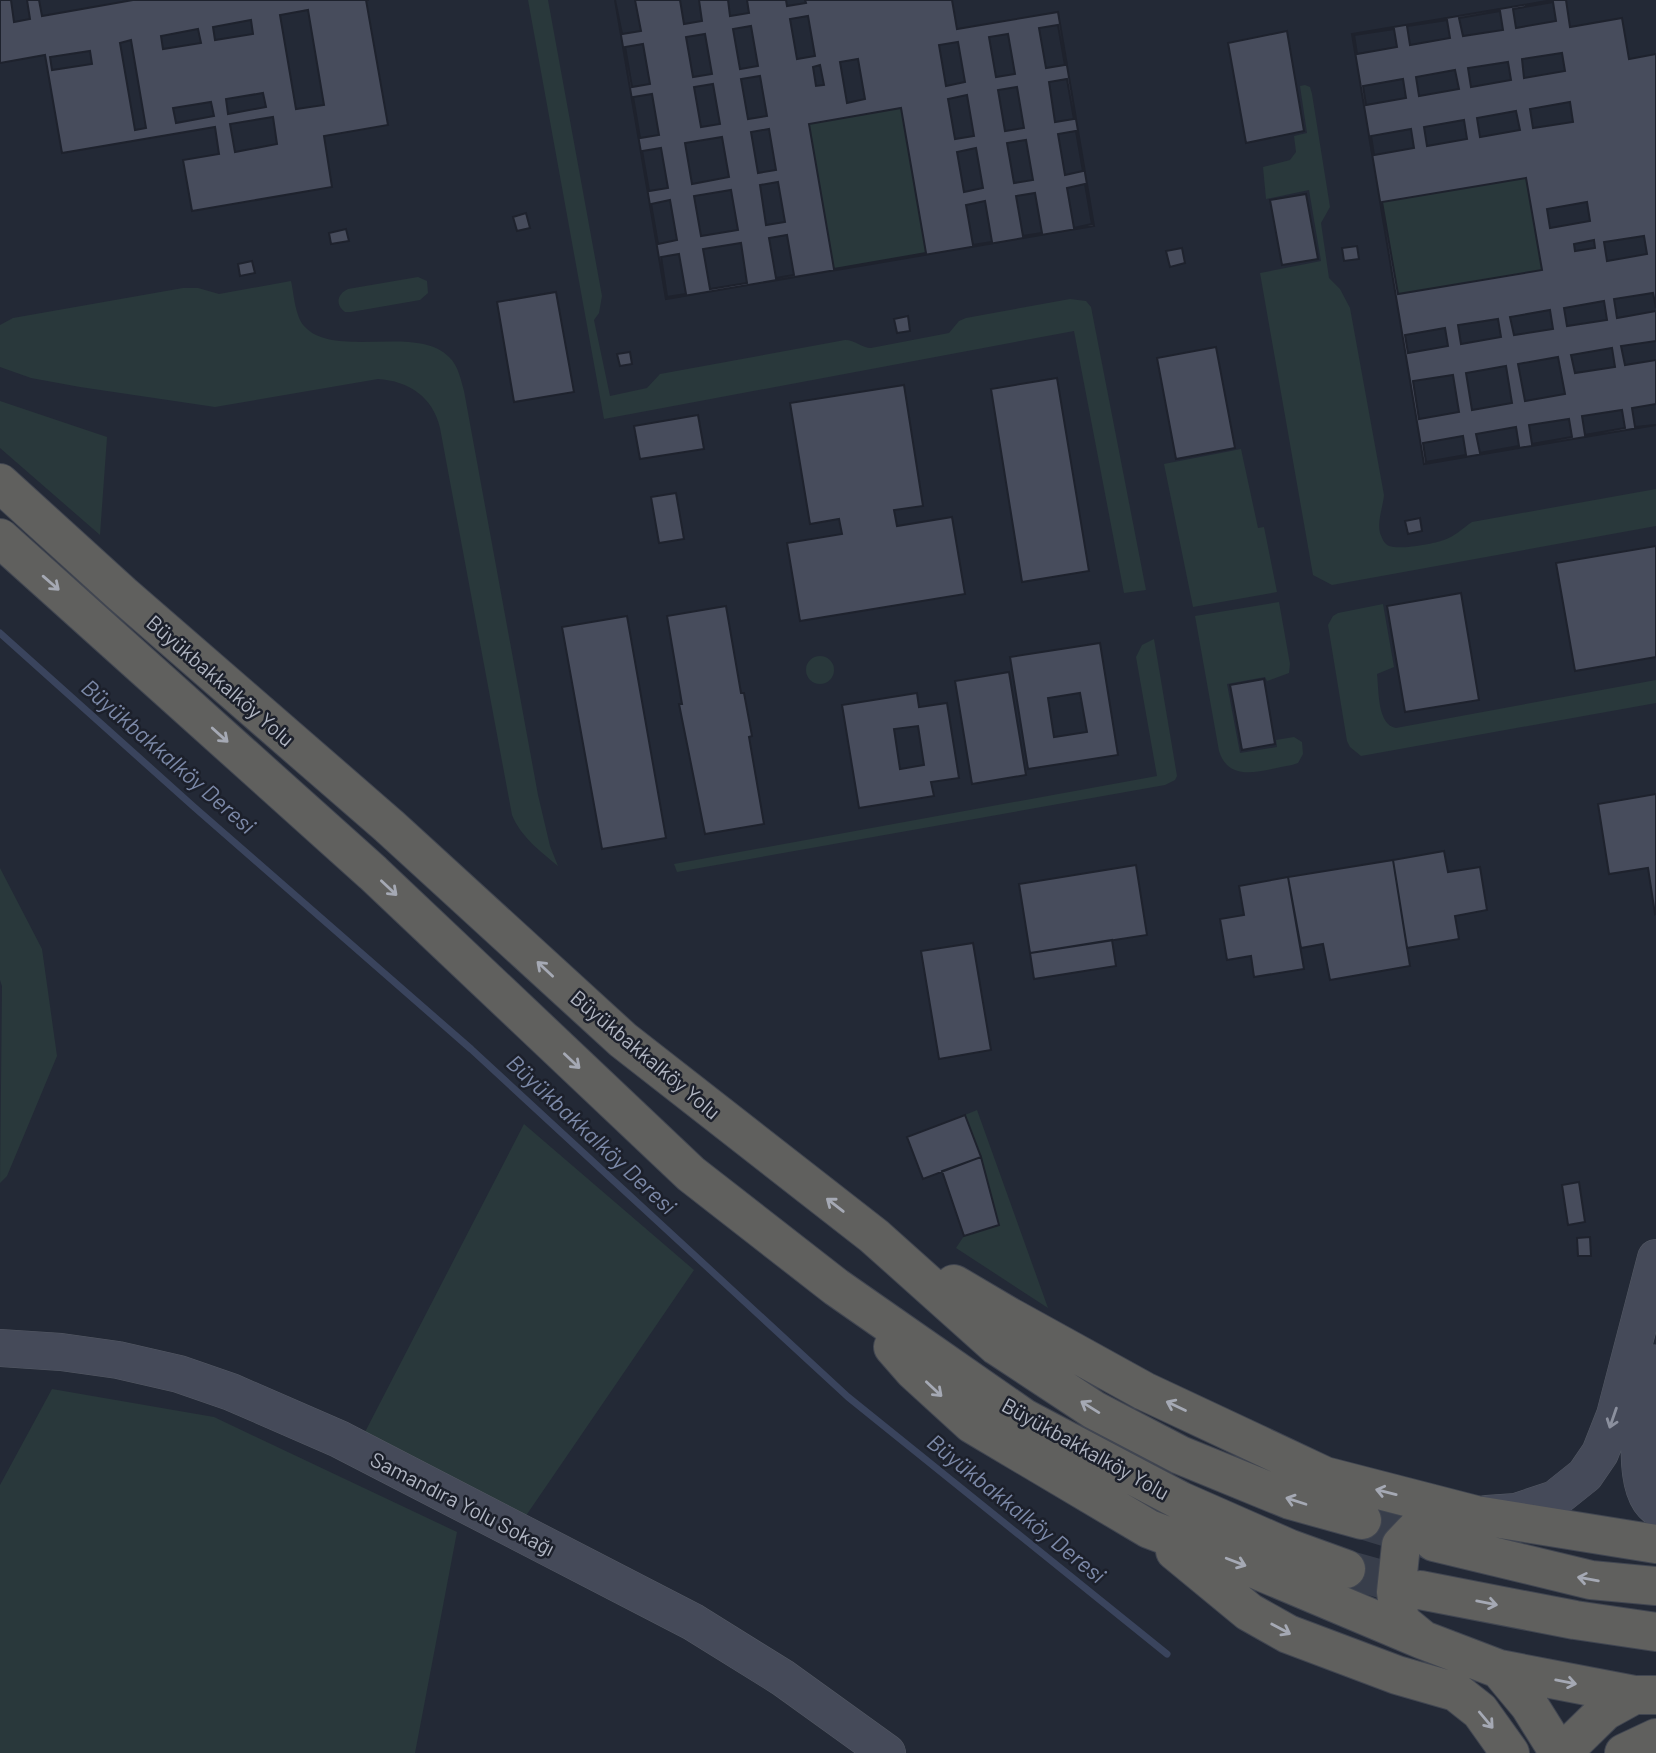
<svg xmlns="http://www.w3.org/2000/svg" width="1656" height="1753" font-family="Barlow,sans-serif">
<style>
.green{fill:#29383b}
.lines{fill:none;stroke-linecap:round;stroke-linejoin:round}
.stream{stroke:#3a445d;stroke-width:7}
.building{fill:#474c5c;stroke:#1e222d;stroke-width:2;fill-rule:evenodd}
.trunk-tunnel{stroke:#383e4b;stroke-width:38;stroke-dasharray:38 19;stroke-linecap:butt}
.secondary-casing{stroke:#545964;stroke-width:38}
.trunk-casing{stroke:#414651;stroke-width:40}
.secondary{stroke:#454a59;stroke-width:37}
.trunk{stroke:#60605e;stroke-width:38}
.oneway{stroke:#a5a9b4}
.oneway2{stroke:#8b909e}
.labels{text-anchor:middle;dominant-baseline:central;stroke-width:5;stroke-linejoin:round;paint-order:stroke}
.street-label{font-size:21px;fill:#b1b6c3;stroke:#1c202b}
.water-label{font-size:23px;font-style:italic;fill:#7c89a8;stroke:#1c202b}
</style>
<rect width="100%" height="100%" fill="#232936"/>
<path class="green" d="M 528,0 L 548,0 L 602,296 L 599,313 L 594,320 L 610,396 L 647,388 L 660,374 L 845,340 C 855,340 862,348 871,348 L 949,333 L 959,321 L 966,318 L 1070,299 L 1086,301 L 1091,307 L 1146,590 L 1124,593 L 1074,331 L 604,419 Z
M 1305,85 L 1310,87 L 1312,94 L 1330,207 L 1321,223 L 1329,278 L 1340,289 L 1350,308 L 1384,495 C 1383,507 1377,521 1380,533 C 1382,538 1384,544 1389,546 C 1400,550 1433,544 1444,540 C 1454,537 1463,528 1472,522 L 1656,489 L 1656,526 L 1332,585 L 1313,575 L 1260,273 L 1321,261 L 1309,190 L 1266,199 L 1263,167 L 1290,160 L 1296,152 L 1294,136 L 1307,133 L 1300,86 Z
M 901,108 L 926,253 L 834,269 L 809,124 Z
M 1526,178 L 1542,270 L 1398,294 L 1382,202 Z
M 418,277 L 427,281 L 428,293 L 420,300 L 351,312 L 345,312 C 335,305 337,294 348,289 Z
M 291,281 C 294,294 295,317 305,327 C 335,359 418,324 449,357 C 458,365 461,380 464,391 L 538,795 L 550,846 L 558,866 C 540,851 521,837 512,815 L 440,428 C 433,397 409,381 378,379 L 215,407 L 80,387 L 31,378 L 0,367 L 0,325 L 13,318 L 183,288 L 198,288 L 219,294 Z
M 0,401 L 107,437 L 100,535 L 0,448 Z
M 1241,449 L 1258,528 L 1264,527 L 1277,592 L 1193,607 L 1164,464 Z
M 1279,602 L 1290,664 L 1289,673 L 1267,681 L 1265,677 L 1227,684 L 1240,753 L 1277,747 L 1276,740 L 1294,737 L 1302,742 L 1303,754 L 1298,763 L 1292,765 C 1264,769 1230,785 1219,751 L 1195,616 Z
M 1383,604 L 1394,667 L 1377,674 C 1379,690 1377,725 1396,728 L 1656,680 L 1656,703 L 1361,756 L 1350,747 L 1347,741 L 1328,625 L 1333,616 L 1338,613 Z
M 1154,639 L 1177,776 L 1175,780 L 1165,785 L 677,872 L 674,864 L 1157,776 L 1136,657 L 1142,645 Z
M806 670a14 14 0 1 1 28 0a14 14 0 1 1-28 0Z
M 0,868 L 42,949 L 57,1056 L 7,1176 L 0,1183 L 2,986 L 0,980 Z
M 977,1110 L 1048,1308 L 956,1248 L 964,1236 L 999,1225 L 981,1157 L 965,1115 Z
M 524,1124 L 694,1270 L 521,1523 L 364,1434 Z
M 52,1389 L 214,1417 L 457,1532 L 415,1753 L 0,1753 L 0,1485 Z"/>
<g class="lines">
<path class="stream" d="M 0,633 L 194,807 L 471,1049 L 848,1397 L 1167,1654"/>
</g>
<path class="building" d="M 0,0 L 11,0 L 14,22 L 30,19 L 27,0 L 39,0 L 42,16 L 133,0 L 369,0 L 366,0 L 388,125 L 324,136 L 332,187 L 192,211 L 183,160 L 219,154 L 215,127 L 62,153 L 45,55 L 0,63 ZM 308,10 L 324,105 L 296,109 L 280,15 ZM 251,20 L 253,34 L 215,40 L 213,27 ZM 198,29 L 201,43 L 163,49 L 161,36 ZM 131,40 L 146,128 L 135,130 L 120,43 ZM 90,51 L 92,64 L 52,70 L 50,57 ZM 263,93 L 266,107 L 228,114 L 226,99 ZM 211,102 L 214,116 L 176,123 L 173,108 ZM 273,117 L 277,144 L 235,152 L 230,124 Z
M 615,0 L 622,34 L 641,31 L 635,0 L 680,0 L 684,24 L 702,21 L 699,0 L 728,0 L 730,16 L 749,13 L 747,0 L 786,0 L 787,6 L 806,3 L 805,0 L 952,0 L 957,29 L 1058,12 L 1094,226 L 666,299 ZM 808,16 L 815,56 L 797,59 L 790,19 ZM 1058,25 L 1065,65 L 1046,68 L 1039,28 ZM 751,26 L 758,66 L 740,69 L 733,29 ZM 705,34 L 712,74 L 693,77 L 686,37 ZM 1008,34 L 1015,74 L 996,77 L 989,37 ZM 958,42 L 965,82 L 946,86 L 939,45 ZM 643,44 L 650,84 L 632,87 L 625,47 ZM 858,59 L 865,99 L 847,103 L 840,62 ZM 820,65 L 824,85 L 816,86 L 813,67 ZM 760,76 L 767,116 L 748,119 L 741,79 ZM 1067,79 L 1074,119 L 1055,122 L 1049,82 ZM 713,84 L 720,124 L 701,127 L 694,87 ZM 1017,87 L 1024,128 L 1005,131 L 998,90 ZM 652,94 L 659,135 L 640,138 L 633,97 ZM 967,95 L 974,136 L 955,139 L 948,99 ZM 901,108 L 926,253 L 834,269 L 809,124 ZM 769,129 L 776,170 L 758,173 L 751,132 ZM 1076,131 L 1083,171 L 1065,175 L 1058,134 ZM 722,137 L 729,177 L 692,184 L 685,143 ZM 1026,140 L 1033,180 L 1014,183 L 1007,143 ZM 661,148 L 668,188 L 649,191 L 642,151 ZM 976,148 L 983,188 L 964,192 L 957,152 ZM 778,182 L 785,222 L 766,225 L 760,185 ZM 1085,184 L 1092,224 L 1074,228 L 1067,188 ZM 731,190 L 738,230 L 701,236 L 694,196 ZM 1035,193 L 1042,233 L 1023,236 L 1016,196 ZM 670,200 L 677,240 L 658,244 L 651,204 ZM 985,201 L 992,242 L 973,245 L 966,205 ZM 787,235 L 794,275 L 776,278 L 769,238 ZM 741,243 L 747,283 L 710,289 L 703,249 ZM 679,254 L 686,294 L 667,297 L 661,257 Z
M 1553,0 L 1566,0 L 1570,27 L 1622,18 L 1629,59 L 1656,54 L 1656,308 L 1653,293 L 1614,299 L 1617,318 L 1656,311 L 1656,341 L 1621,346 L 1625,365 L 1656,360 L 1656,404 L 1632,408 L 1635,427 L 1656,425 L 1424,464 L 1352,34 ZM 1553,2 L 1556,21 L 1516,28 L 1513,9 ZM 1500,11 L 1503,30 L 1463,36 L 1459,18 ZM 1447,20 L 1450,38 L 1410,45 L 1407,26 ZM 1394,29 L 1397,47 L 1357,54 L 1354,35 ZM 1562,53 L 1565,71 L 1524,78 L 1522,59 ZM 1508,62 L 1511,80 L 1471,87 L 1468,68 ZM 1455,70 L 1459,89 L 1419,96 L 1416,77 ZM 1403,79 L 1406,98 L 1366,105 L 1363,86 ZM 1570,102 L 1573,122 L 1533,128 L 1530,109 ZM 1516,111 L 1520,130 L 1480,137 L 1477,118 ZM 1464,120 L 1467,139 L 1427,146 L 1424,127 ZM 1411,129 L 1414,148 L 1374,155 L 1371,136 ZM 1526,178 L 1542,270 L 1398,294 L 1382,202 ZM 1587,202 L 1590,221 L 1550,228 L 1547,209 ZM 1644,236 L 1647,254 L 1607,261 L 1604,242 ZM 1594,240 L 1595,248 L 1575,251 L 1574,244 ZM 1604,301 L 1607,320 L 1567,326 L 1564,308 ZM 1550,310 L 1553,329 L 1514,335 L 1510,317 ZM 1498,319 L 1501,337 L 1461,344 L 1458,325 ZM 1445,328 L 1448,346 L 1408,353 L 1405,335 ZM 1612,348 L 1615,367 L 1575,373 L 1571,355 ZM 1558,357 L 1565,394 L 1525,401 L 1518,364 ZM 1506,366 L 1512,403 L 1472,410 L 1466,373 ZM 1453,375 L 1459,412 L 1419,419 L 1413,381 ZM 1622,410 L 1625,428 L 1585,435 L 1582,416 ZM 1569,419 L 1572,437 L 1532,444 L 1529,425 ZM 1516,427 L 1519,446 L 1480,453 L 1476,434 ZM 1463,436 L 1466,455 L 1426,462 L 1423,443 Z
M 1287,31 L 1304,131 L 1246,143 L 1228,43 Z
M 1306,194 L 1318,259 L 1282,265 L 1270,200 Z
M 526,213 L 530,228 L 517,231 L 513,217 Z
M 346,229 L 349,241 L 331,244 L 329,233 Z
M 1357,246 L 1359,259 L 1344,261 L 1342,248 Z
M 1182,248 L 1185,263 L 1170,267 L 1166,251 Z
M 252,261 L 255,273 L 240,276 L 238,264 Z
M 556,292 L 574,392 L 514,402 L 497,302 Z
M 908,316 L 910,331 L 897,333 L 894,319 Z
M 1216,347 L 1235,448 L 1176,459 L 1157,358 Z
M 630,352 L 632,364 L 620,366 L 617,354 Z
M 1057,378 L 1089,571 L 1022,582 L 991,389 Z
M 904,385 L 923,506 L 894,510 L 897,526 L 952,517 L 965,594 L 800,621 L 787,543 L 842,534 L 839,519 L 810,524 L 790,403 Z
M 698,415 L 704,449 L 640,459 L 634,426 Z
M 676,493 L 684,539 L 659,543 L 651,497 Z
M 1420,518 L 1422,531 L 1408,534 L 1405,521 Z
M 1656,546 L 1656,657 L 1575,671 L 1556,563 Z
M 1461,593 L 1479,700 L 1405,712 L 1387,606 Z
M 726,606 L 741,693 L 744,693 L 752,736 L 749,737 L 764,824 L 705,834 L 679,704 L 682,704 L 667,616 Z
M 627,616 L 666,838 L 602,849 L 562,627 Z
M 1100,643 L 1118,755 L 1028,769 L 1010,657 ZM 1080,693 L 1087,732 L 1054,737 L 1048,698 Z
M 1009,672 L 1026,775 L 972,784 L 955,681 Z
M 1264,679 L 1275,744 L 1242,750 L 1230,685 Z
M 917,693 L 919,707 L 947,703 L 959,778 L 931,782 L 934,796 L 859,808 L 842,705 ZM 918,726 L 924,765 L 900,769 L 894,729 Z
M 1656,794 L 1656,913 L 1655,914 L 1648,868 L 1609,874 L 1598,804 Z
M 1444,851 L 1448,872 L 1480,867 L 1487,910 L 1455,916 L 1459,939 L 1407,948 L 1393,860 Z
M 1393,860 L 1410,966 L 1330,980 L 1323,944 L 1301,948 L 1288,877 Z
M 1136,865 L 1147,935 L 1030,953 L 1019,884 Z
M 1288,877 L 1304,969 L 1254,977 L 1251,956 L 1227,960 L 1220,919 L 1244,915 L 1239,886 Z
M 1112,940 L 1116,966 L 1034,979 L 1030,953 Z
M 973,943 L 991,1050 L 939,1059 L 921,951 Z
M 965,1115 L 981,1157 L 923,1179 L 907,1137 Z
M 981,1157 L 999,1225 L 964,1236 L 942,1171 Z
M 1579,1182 L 1585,1222 L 1568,1225 L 1562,1185 Z
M 1590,1237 L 1591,1256 L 1578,1256 L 1577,1238 Z"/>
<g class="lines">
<path class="trunk-tunnel" d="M 1362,1520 L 1434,1542
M 1346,1569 L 1420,1590"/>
<g class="secondary-casing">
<path id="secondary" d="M 0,1348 L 61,1352 L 118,1360 L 179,1374 L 231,1392 L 339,1439 L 693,1622 L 783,1678 L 887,1753
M 1651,1363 C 1644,1395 1627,1485 1656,1507
M 1487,1514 L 1516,1512 L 1555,1499 L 1585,1475 L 1600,1453 L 1615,1415 L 1656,1258"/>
</g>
<g class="trunk-casing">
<path id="trunk" d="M 0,483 L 122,594 L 389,826 L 623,1040 L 874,1236 L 997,1346 L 1094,1410 L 1180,1455 L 1290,1500 L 1362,1520
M 0,538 L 373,873 L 691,1174 L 836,1287 L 1024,1418 L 1181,1501 L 1288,1548 L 1346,1569
M 954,1284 L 1010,1317 L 1144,1391 L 1325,1476 L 1476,1515 L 1656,1544
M 893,1347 L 914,1371 L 972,1424 L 1149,1529 L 1257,1570 L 1423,1640
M 1467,1516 L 1421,1524 L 1401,1545 L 1396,1592 L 1400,1621 L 1423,1640 L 1499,1669 L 1634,1695 L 1656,1695
M 1434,1542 L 1591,1580 L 1656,1586
M 1175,1551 L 1249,1612 L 1288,1634 L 1397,1675 L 1456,1692 L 1480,1711 L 1510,1753
M 1420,1590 L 1575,1620 L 1656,1632
M 1499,1669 L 1529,1705 L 1559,1753
M 1562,1753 L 1605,1711 L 1634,1695
M 1624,1753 L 1656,1738"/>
</g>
<use href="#secondary" class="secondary"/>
<use href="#trunk" class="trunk"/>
</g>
<defs><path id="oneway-shaft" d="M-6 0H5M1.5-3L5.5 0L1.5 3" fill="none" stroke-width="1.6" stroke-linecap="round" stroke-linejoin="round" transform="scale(1.75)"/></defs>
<g class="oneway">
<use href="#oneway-shaft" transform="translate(51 583) rotate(41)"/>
<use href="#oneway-shaft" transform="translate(220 735) rotate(42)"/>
<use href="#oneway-shaft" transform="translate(389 888) rotate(43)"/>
<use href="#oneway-shaft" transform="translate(545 969) rotate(-137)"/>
<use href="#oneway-shaft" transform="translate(572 1061) rotate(43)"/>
<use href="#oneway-shaft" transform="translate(835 1205) rotate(-142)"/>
<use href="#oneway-shaft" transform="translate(934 1389) rotate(43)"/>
<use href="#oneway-shaft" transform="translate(1176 1406) rotate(-155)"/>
<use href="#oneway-shaft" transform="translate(1090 1407) rotate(-148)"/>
<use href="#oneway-shaft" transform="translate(1386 1492) rotate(-166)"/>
<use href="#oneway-shaft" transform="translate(1296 1501) rotate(-162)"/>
<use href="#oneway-shaft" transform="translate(1236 1562) rotate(21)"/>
<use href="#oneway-shaft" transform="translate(1588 1579) rotate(-170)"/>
<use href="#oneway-shaft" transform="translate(1487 1603) rotate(11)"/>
<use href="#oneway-shaft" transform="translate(1281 1629) rotate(28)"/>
<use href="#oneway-shaft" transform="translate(1566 1682) rotate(11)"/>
<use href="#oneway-shaft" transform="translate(1486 1720) rotate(50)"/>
</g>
<use class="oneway2" href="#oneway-shaft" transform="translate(1613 1418) rotate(109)"/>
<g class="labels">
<g class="street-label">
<text transform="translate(221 680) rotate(41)">Büyükbakkalköy Yolu</text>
<text transform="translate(646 1054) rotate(40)">Büyükbakkalköy Yolu</text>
<text transform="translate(1086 1448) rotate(29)">Büyükbakkalköy Yolu</text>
<text transform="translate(463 1503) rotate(27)">Samandıra Yolu Sokağı</text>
</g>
<g class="water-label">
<text transform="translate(169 756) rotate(41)">Büyükbakkalköy Deresi</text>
<text transform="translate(592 1134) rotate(43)">Büyükbakkalköy Deresi</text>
<text transform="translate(1017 1508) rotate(39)">Büyükbakkalköy Deresi</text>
</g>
</g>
</svg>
